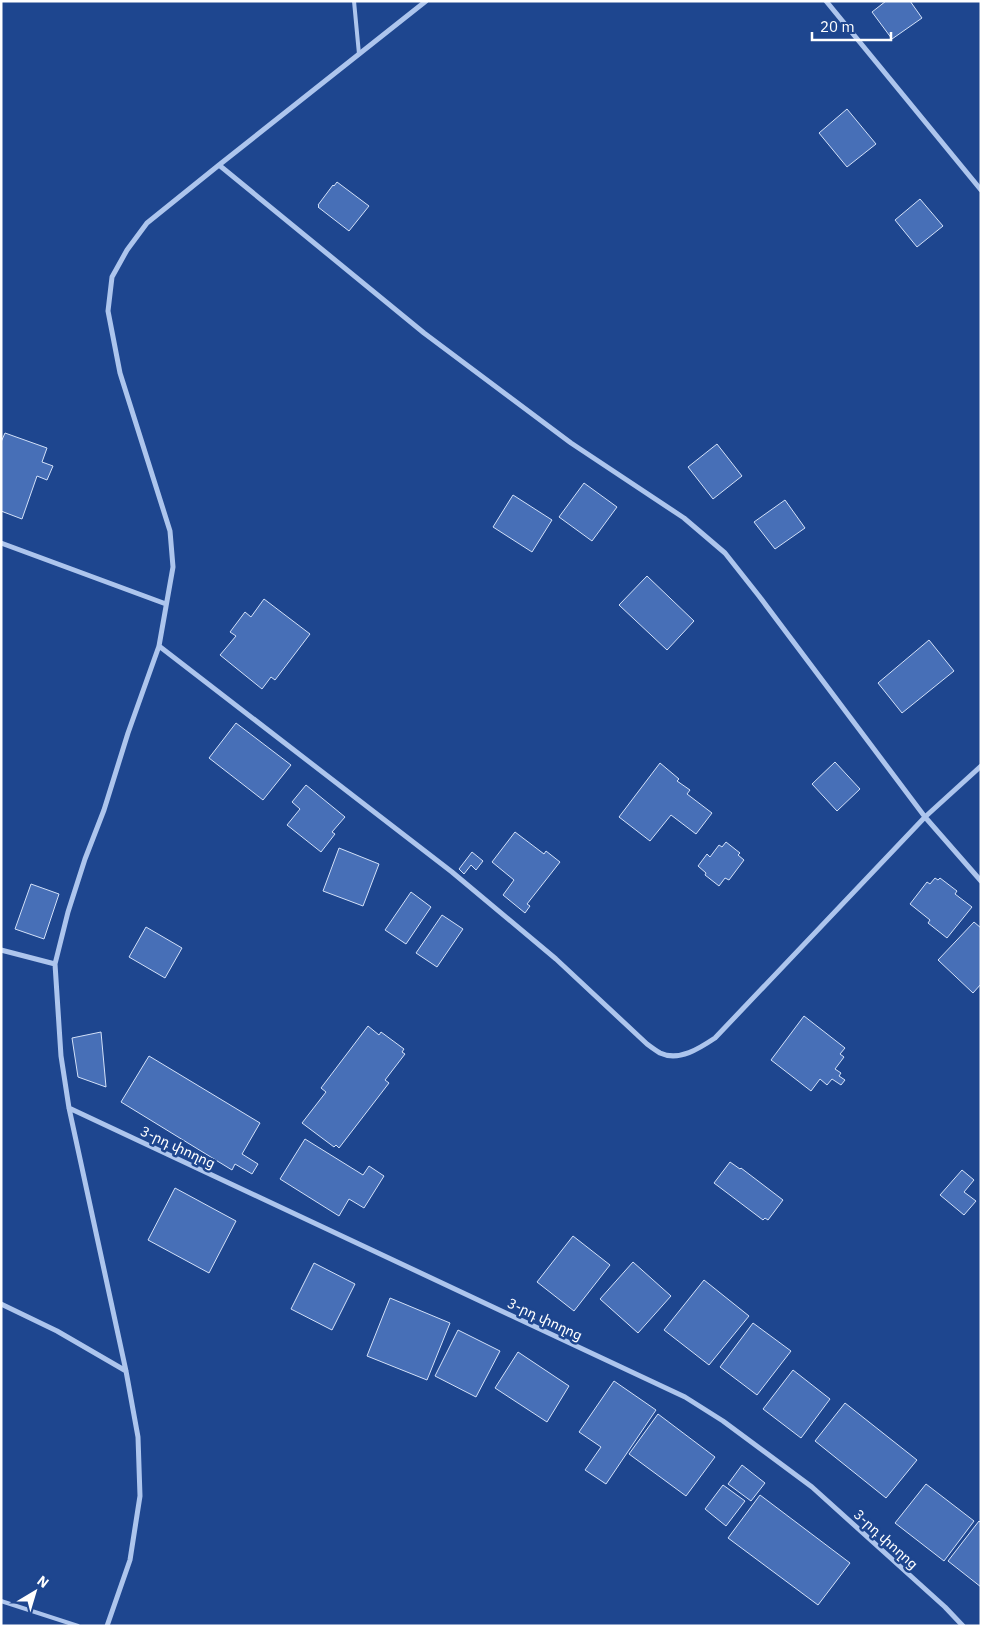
<svg xmlns="http://www.w3.org/2000/svg" width="982" height="1627" font-family="'IBM Plex Sans','Noto Sans Armenian',sans-serif">
<style>
.building{fill:#476fb7;stroke:#d3e1f9}
.lines{fill:none;stroke-linecap:round;stroke-linejoin:round}
.lane{stroke:#adc5ed;stroke-width:4}
.street{stroke:#adc5ed;stroke-width:5}
.labels{text-anchor:middle;dominant-baseline:central;stroke-width:5;stroke-linejoin:round;paint-order:stroke}
.street-label{font-size:14px;fill:#fff;stroke:#1e468f}
</style>
<rect width="100%" height="100%" fill="#1e468f"/>
<path class="building" d="M 886,1 L 910,1 L 922,18 L 892,39 L 872,12 Z
M 847,109 L 876,144 L 847,167 L 819,133 Z
M 337,182 L 369,206 L 349,231 L 318,207 L 319,206 L 318,205 L 333,185 L 334,186 Z
M 920,199 L 943,226 L 917,247 L 895,220 Z
M 5,433 L 47,448 L 42,462 L 53,466 L 47,480 L 37,476 L 22,519 L 1,511 L 1,442 Z
M 717,444 L 742,476 L 713,499 L 688,467 Z
M 584,483 L 617,507 L 592,541 L 559,517 Z
M 513,495 L 552,520 L 532,552 L 493,527 Z
M 785,500 L 805,528 L 775,549 L 754,522 Z
M 647,576 L 694,621 L 667,650 L 619,605 Z
M 264,599 L 310,634 L 275,680 L 271,677 L 262,689 L 220,655 L 236,636 L 230,632 L 245,612 L 251,617 Z
M 929,640 L 954,671 L 902,713 L 878,683 Z
M 236,723 L 291,765 L 263,800 L 209,758 Z
M 835,762 L 860,789 L 837,811 L 812,784 Z
M 660,763 L 679,779 L 677,781 L 690,790 L 687,794 L 712,813 L 696,834 L 671,815 L 650,841 L 619,817 Z
M 306,785 L 345,817 L 332,832 L 335,834 L 321,852 L 287,825 L 300,809 L 292,802 Z
M 515,832 L 544,854 L 546,851 L 560,862 L 527,904 L 530,906 L 525,913 L 503,895 L 514,880 L 492,862 Z
M 726,842 L 740,853 L 738,855 L 744,860 L 729,880 L 725,878 L 719,886 L 705,875 L 706,873 L 698,866 L 707,854 L 710,857 L 719,845 L 722,847 Z
M 339,848 L 379,864 L 363,906 L 323,891 Z
M 472,852 L 483,861 L 476,870 L 471,865 L 464,874 L 459,869 Z
M 935,878 L 938,880 L 940,878 L 957,891 L 955,894 L 972,907 L 947,938 L 928,923 L 930,920 L 910,904 L 927,882 L 930,884 Z
M 31,884 L 59,894 L 44,939 L 15,929 Z
M 411,892 L 431,907 L 406,944 L 385,930 Z
M 442,915 L 463,929 L 437,967 L 416,953 Z
M 974,922 L 981,928 L 981,984 L 973,993 L 938,960 Z
M 146,927 L 182,948 L 165,978 L 129,957 Z
M 804,1016 L 845,1048 L 840,1054 L 844,1057 L 835,1069 L 841,1073 L 839,1076 L 845,1080 L 841,1085 L 832,1079 L 827,1085 L 820,1079 L 811,1091 L 771,1060 Z
M 368,1026 L 379,1035 L 381,1032 L 404,1049 L 402,1052 L 405,1054 L 385,1080 L 389,1083 L 339,1148 L 336,1145 L 334,1147 L 302,1123 L 326,1092 L 321,1088 Z
M 101,1032 L 106,1087 L 78,1077 L 72,1038 Z
M 149,1056 L 260,1123 L 242,1154 L 258,1164 L 252,1174 L 235,1164 L 232,1170 L 121,1102 Z
M 305,1139 L 363,1175 L 369,1166 L 384,1176 L 364,1208 L 349,1199 L 339,1216 L 280,1179 Z
M 730,1162 L 740,1169 L 741,1168 L 783,1200 L 768,1220 L 765,1218 L 763,1220 L 714,1183 Z
M 962,1170 L 974,1180 L 964,1192 L 976,1201 L 964,1215 L 940,1195 Z
M 175,1188 L 236,1221 L 209,1273 L 148,1240 Z
M 573,1236 L 610,1265 L 574,1311 L 537,1282 Z
M 633,1262 L 671,1296 L 638,1333 L 600,1299 Z
M 314,1263 L 355,1284 L 332,1330 L 291,1309 Z
M 704,1280 L 749,1316 L 709,1365 L 664,1330 Z
M 390,1298 L 450,1323 L 427,1380 L 367,1356 Z
M 753,1323 L 791,1351 L 757,1395 L 720,1367 Z
M 458,1330 L 500,1351 L 476,1397 L 435,1376 Z
M 518,1352 L 569,1386 L 547,1422 L 495,1388 Z
M 793,1370 L 830,1399 L 801,1438 L 763,1409 Z
M 614,1381 L 656,1410 L 606,1484 L 585,1470 L 601,1447 L 579,1432 Z
M 845,1403 L 917,1460 L 886,1498 L 815,1441 Z
M 658,1414 L 715,1457 L 686,1496 L 629,1454 Z
M 742,1465 L 765,1483 L 751,1501 L 728,1484 Z
M 926,1484 L 974,1521 L 944,1561 L 895,1523 Z
M 723,1485 L 745,1501 L 726,1526 L 705,1509 Z
M 760,1495 L 850,1563 L 818,1605 L 728,1538 Z
M 979,1521 L 981,1523 L 981,1587 L 948,1561 Z"/>
<g class="lines">
<path class="lane" d="M 354,1 L 359,54
M 1,1601 L 78,1626"/>
<path class="street" d="M 826,1 L 981,190
M 219,165 L 424,333 L 571,443 L 684,518 L 725,553 L 759,596 L 925,817 L 981,881
M 1,543 L 166,604
M 159,646 L 452,872 L 556,959 L 647,1044 C 651,1047 655,1050 660,1053 C 679,1062 700,1048 715,1038 L 925,817 L 981,766
M 1,950 L 55,964
M 69,1108 L 685,1397 L 723,1421 L 812,1487 L 945,1607 L 963,1626
M 1,1304 L 57,1331 L 126,1371
M 107,1626 L 130,1560 L 140,1496 L 138,1437 L 126,1371 L 69,1108 L 61,1056 L 55,964 L 68,912 L 85,859 L 104,810 L 128,733 L 159,646 L 173,567 L 170,531 L 120,373 L 108,311 L 112,277 L 127,250 L 147,223 L 219,165 L 426,1"/>
</g>
<g class="labels">
<g class="street-label">
<text transform="translate(178 1147) rotate(25)">3-րդ փողոց</text>
<text transform="translate(545 1319) rotate(25)">3-րդ փողոց</text>
<text transform="translate(886 1539) rotate(42)">3-րդ փողոց</text>
</g>
</g>
<rect width="982" height="1627" fill="none" stroke="#ffffff" stroke-width="5"/>
<g transform="translate(35 1592) rotate(38)" stroke="#1e468f" stroke-width="4" paint-order="stroke">
<path d="M0-4L9 19L0 12L-9 19Z" fill="#ffffff"/>
<text y="-8" font-size="14" font-weight="bold" text-anchor="middle" fill="#ffffff">N</text>
</g>
<path d="M812 32v8h79v-8" fill="none" stroke="#ffffff" stroke-width="2.5"/>
<text x="820" y="32" font-size="15" fill="#ffffff" stroke="#1e468f" stroke-width="4" paint-order="stroke">20 m</text>
</svg>
